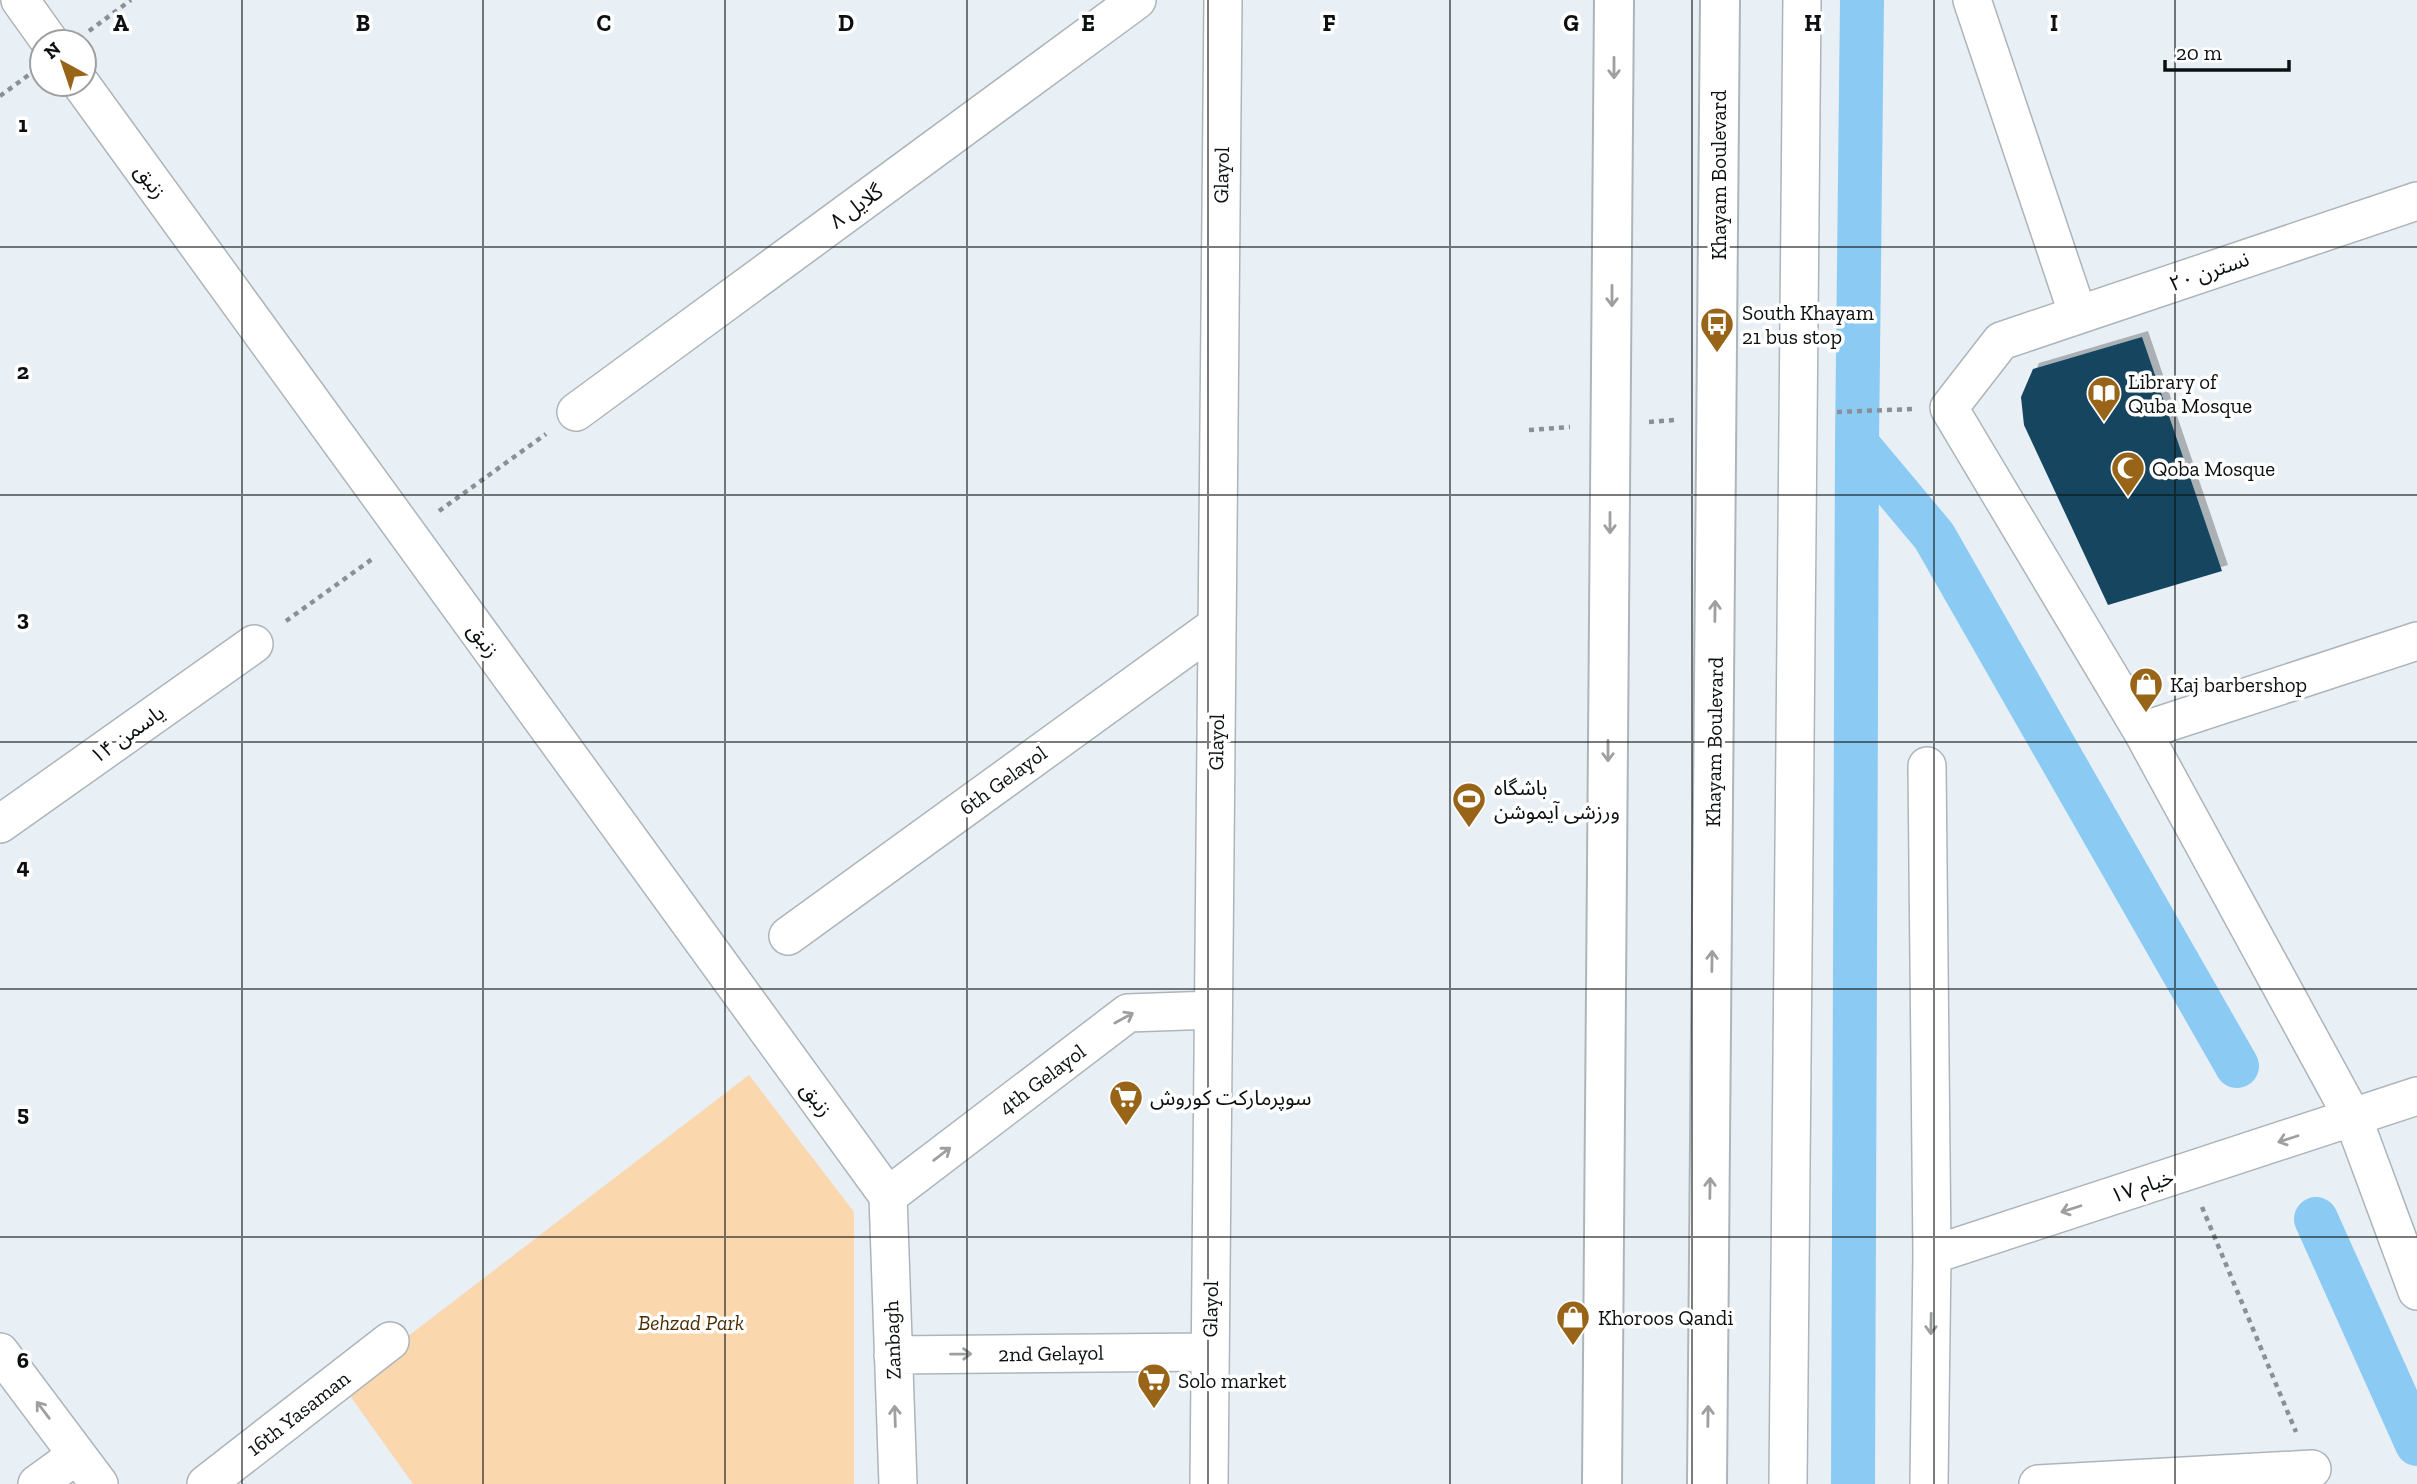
<svg xmlns="http://www.w3.org/2000/svg" width="2417" height="1484" font-family="'Zilla Slab','Noto Sans Arabic',serif">
<style>
.green{fill:#fad7ad}
.lines{fill:none;stroke-linecap:round;stroke-linejoin:round}
.canal{stroke:#8acaf3;stroke-width:44}
.building{fill:#12445f;filter:url(#shadow)}
.street-casing{stroke:#adb5ba;stroke-width:40}
.primary-casing{stroke:#adb5ba;stroke-width:42}
.path{stroke:#8b9094;stroke-width:4.5;stroke-dasharray:5 5;stroke-linecap:butt}
.street{stroke:#fff;stroke-width:37}
.primary{stroke:#fff;stroke-width:38}
.oneway{stroke:#9e9fa0}
.grid{fill:none;stroke:#0d1011;stroke-width:2;stroke-opacity:0.55}
.labels{text-anchor:middle;dominant-baseline:central;stroke-width:7;stroke-linejoin:round;paint-order:stroke}
.street-label{font-size:21px;fill:#0d1011;stroke:#fff}
.poi-label{font-size:21px;fill:#0d1011;stroke:#fff;text-anchor:start}
.park-label{font-size:21px;font-style:italic;fill:#4a2d00;stroke:#fff}
.grid-label{font-size:23px;text-anchor:middle;font-weight:bold;fill:#0d1011;stroke:#fff;stroke-width:7;stroke-linejoin:round;paint-order:stroke}
</style>
<defs>
<filter id="shadow"><feDropShadow dx="6" dy="-6" stdDeviation="0" flood-color="#0004"/></filter>
</defs>
<rect width="100%" height="100%" fill="#e8f0f6"/>
<path class="green" d="M 749,1075 L 854,1212 L 854,1484 L 413,1484 L 343,1386 Z"/>
<g class="lines">
<path class="canal" d="M 1857,444 L 1934,536 L 2237,1066
M 2316,1219 L 2417,1444
M 1853,1484 L 1857,444 L 1862,0"/>
</g>
<path class="building" d="M 2142,337 L 2222,571 L 2108,605 L 2024,425 L 2021,397 L 2033,369 Z"/>
<g class="lines">
<g class="street-casing">
<path id="street" d="M 20,0 L 50,42
M 1972,0 L 2078,315
M 81,84 L 888,1196 L 898,1484
M 2417,201 L 2001,341 L 1949,408 L 2142,731 L 2353,1118 L 2417,1291
M 576,412 L 1137,0
M 2142,731 L 2417,641
M 1927,766 L 1932,1255 L 1929,1484
M 0,824 L 254,644
M 788,936 L 1217,625
M 888,1196 L 1128,1013 L 1213,1010
M 1932,1255 L 2417,1096
M 0,1352 L 99,1484
M 893,1355 L 1210,1352
M 37,1484 L 77,1455
M 206,1484 L 390,1341
M 1209,1484 L 1223,0
M 1788,1484 L 1802,0
M 2038,1484 L 2312,1469"/>
</g>
<g class="primary-casing">
<path id="primary" d="M 1602,1484 L 1614,0
M 1707,1484 L 1720,0"/>
</g>
<path class="path" d="M 89,31 L 131,0
M 0,96 L 30,74
M 1837,412 L 1913,409
M 1649,422 L 1675,420
M 1529,430 L 1570,427
M 439,511 L 546,434
M 286,621 L 375,557
M 2202,1207 L 2296,1432"/>
<use href="#street" class="street"/>
<use href="#primary" class="primary"/>
</g>
<defs><path id="oneway-shaft" d="M-6 0H5M1.5-3L5.5 0L1.5 3" fill="none" stroke-width="1.6" stroke-linecap="round" stroke-linejoin="round" transform="scale(1.75)"/></defs>
<g class="oneway">
<use href="#oneway-shaft" transform="translate(1614 68) rotate(90)"/>
<use href="#oneway-shaft" transform="translate(1612 296) rotate(90)"/>
<use href="#oneway-shaft" transform="translate(1610 523) rotate(90)"/>
<use href="#oneway-shaft" transform="translate(1715 611) rotate(-89)"/>
<use href="#oneway-shaft" transform="translate(1608 751) rotate(90)"/>
<use href="#oneway-shaft" transform="translate(1712 961) rotate(-89)"/>
<use href="#oneway-shaft" transform="translate(1124 1018) rotate(-29)"/>
<use href="#oneway-shaft" transform="translate(2288 1139) rotate(162)"/>
<use href="#oneway-shaft" transform="translate(942 1154) rotate(-37)"/>
<use href="#oneway-shaft" transform="translate(1710 1188) rotate(-89)"/>
<use href="#oneway-shaft" transform="translate(2071 1209) rotate(162)"/>
<use href="#oneway-shaft" transform="translate(1931 1324) rotate(91)"/>
<use href="#oneway-shaft" transform="translate(961 1354) rotate(-1)"/>
<use href="#oneway-shaft" transform="translate(43 1410) rotate(-127)"/>
<use href="#oneway-shaft" transform="translate(895 1416) rotate(-92)"/>
<use href="#oneway-shaft" transform="translate(1708 1416) rotate(-89)"/>
</g>
<path class="grid" d="M 242,0 L 242,1484M 483,0 L 483,1484M 725,0 L 725,1484M 967,0 L 967,1484M 1208,0 L 1208,1484M 1450,0 L 1450,1484M 1692,0 L 1692,1484M 1934,0 L 1934,1484M 2175,0 L 2175,1484M 0,247 L 2417,247M 0,495 L 2417,495M 0,742 L 2417,742M 0,989 L 2417,989M 0,1237 L 2417,1237"/>
<defs>
<g id="bus-pin" transform="scale(1.75)"><path d="M0 17L-7.5 6A9.5 9.5 0 1 1 7.5 6Z" fill="#976418" stroke="#fff"/><path d="M-5-6H5V4H4V6H2V4H-2V6H-4V4H-5ZM-3.5-4V0h7V-4ZM-3.5 1.2v1.5H-2V1.2ZM2 1.2v1.5H3.5V1.2Z" fill="#fff"/></g>
<g id="library-pin" transform="scale(1.75)"><path d="M0 17L-7.5 6A9.5 9.5 0 1 1 7.5 6Z" fill="#976418" stroke="#fff"/><path d="M-6-4Q-3-5.5-.7-3.5V5Q-3 3-6 4ZM6-4Q3-5.5 .7-3.5V5Q3 3 6 4Z" fill="#fff"/></g>
<g id="mosque-pin" transform="scale(1.75)"><path d="M0 17L-7.5 6A9.5 9.5 0 1 1 7.5 6Z" fill="#976418" stroke="#fff"/><path d="M3.5-4.9A6 6 0 1 0 3.5 4.9A5 5 0 1 1 3.5-4.9Z" fill="#fff"/></g>
<g id="shop-pin" transform="scale(1.75)"><path d="M0 17L-7.5 6A9.5 9.5 0 1 1 7.5 6Z" fill="#976418" stroke="#fff"/><path d="M-5-2.5h2.3a2.7 3.5 0 0 1 5.4 0H5L5.5 6h-11ZM-1.5-2.5h3a1.5 2.3 0 0 0-3 0Z" fill="#fff"/></g>
<g id="stadium-pin" transform="scale(1.75)"><path d="M0 17L-7.5 6A9.5 9.5 0 1 1 7.5 6Z" fill="#976418" stroke="#fff"/><path d="M0-5a6.5 5 0 1 0 0 10a6.5 5 0 1 0 0-10ZM-3.5-1.8h7v3.6h-7Z" fill="#fff"/></g>
<g id="supermarket-pin" transform="scale(1.75)"><path d="M0 17L-7.5 6A9.5 9.5 0 1 1 7.5 6Z" fill="#976418" stroke="#fff"/><path d="M-6-5.5h2.5l.6 2H6L4.5 2H-2.5L-4.4-4H-6ZM-1.5 3.2a1.3 1.3 0 1 0 .1 0ZM3 3.2a1.3 1.3 0 1 0 .1 0Z" fill="#fff"/></g>
</defs>
<g fill-rule="evenodd">
<use href="#bus-pin" x="1717" y="324"/>
<use href="#library-pin" x="2104" y="393"/>
<use href="#mosque-pin" x="2128" y="468"/>
<use href="#shop-pin" x="2146" y="684"/>
<use href="#stadium-pin" x="1469" y="799"/>
<use href="#supermarket-pin" x="1126" y="1097"/>
<use href="#shop-pin" x="1573" y="1317"/>
<use href="#supermarket-pin" x="1154" y="1380"/>
</g>
<g class="labels">
<g class="street-label">
<text transform="translate(1221 175) rotate(-89)">Glayol</text>
<text transform="translate(1718 175) rotate(-90)">Khayam Boulevard</text>
<text transform="translate(151 181) rotate(54)">زنبق</text>
<text transform="translate(856 206) rotate(-36)">گلایل ۸</text>
<text transform="translate(2209 271) rotate(-19)">نسترن ۲۰</text>
<text transform="translate(484 640) rotate(54)">زنبق</text>
<text transform="translate(127 734) rotate(-35)">یاسمن ۱۴</text>
<text transform="translate(1216 742) rotate(-89)">Glayol</text>
<text transform="translate(1714 742) rotate(-89)">Khayam Boulevard</text>
<text transform="translate(1003 780) rotate(-36)">6th Gelayol</text>
<text transform="translate(1042 1079) rotate(-37)">4th Gelayol</text>
<text transform="translate(817 1099) rotate(54)">زنبق</text>
<text transform="translate(2142 1186) rotate(-18)">خیام ۱۷</text>
<text transform="translate(1210 1309) rotate(-89)">Glayol</text>
<text transform="translate(892 1340) rotate(-92)">Zanbagh</text>
<text transform="translate(1051 1353) rotate(-1)">2nd Gelayol</text>
<text transform="translate(298 1413) rotate(-38)">16th Yasaman</text>
</g>
<g class="poi-label">
<text x="1742" y="312">South Khayam<tspan x="1742" dy="24">21 bus stop</tspan></text>
<text x="2128" y="381">Library of<tspan x="2128" dy="24">Quba Mosque</tspan></text>
<text x="2152" y="468">Qoba Mosque</text>
<text x="2170" y="684">Kaj barbershop</text>
<text x="1494" y="787">باشگاه<tspan x="1494" dy="24">ورزشی آیموشن</tspan></text>
<text x="1150" y="1097">سوپرمارکت کوروش</text>
<text x="1598" y="1317">Khoroos Qandi</text>
<text x="1178" y="1380">Solo market</text>
</g>
<g class="park-label">
<text x="691" y="1322">Behzad Park</text>
</g>
</g>
<g class="grid-label">
<text x="121" y="31">A</text>
<text x="363" y="31">B</text>
<text x="604" y="31">C</text>
<text x="846" y="31">D</text>
<text x="1088" y="31">E</text>
<text x="1329" y="31">F</text>
<text x="1571" y="31">G</text>
<text x="1813" y="31">H</text>
<text x="2054" y="31">I</text>
<text x="23" y="132">1</text>
<text x="23" y="379">2</text>
<text x="23" y="626">3</text>
<text x="23" y="874">4</text>
<text x="23" y="1121">5</text>
<text x="23" y="1368">6</text>
</g>
<g transform="translate(63 63) rotate(320)"><circle r="33" fill="#ffffff" stroke="#9e9fa0" stroke-width="2"/>
<path d="M0-5L12 26L0 18L-12 26Z" fill="#976418"/>
<text y="-10" font-size="19" font-weight="bold" text-anchor="middle" fill="#0d1011">N</text>
</g>
<path d="M2165 60v10h124v-10" fill="none" stroke="#0d1011" stroke-width="3.5"/>
<text x="2176" y="60" font-size="21" fill="#0d1011" stroke="#ffffff" stroke-width="5" paint-order="stroke">20 m</text>
</svg>
